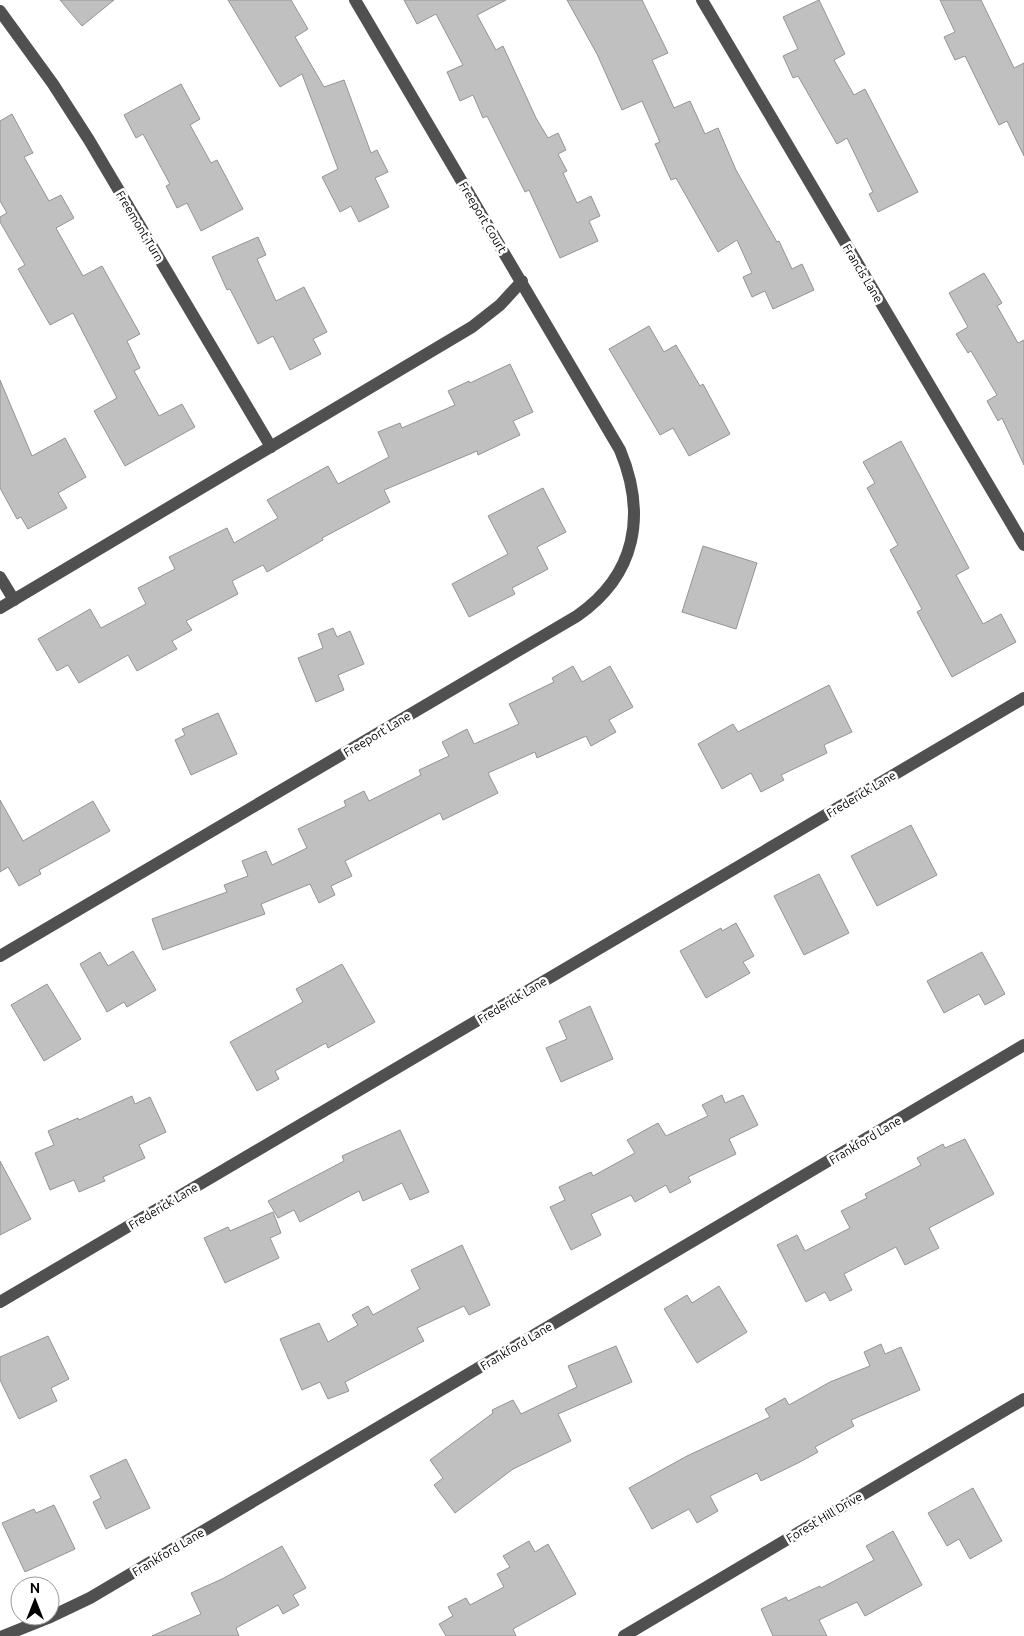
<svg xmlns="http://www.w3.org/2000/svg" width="1024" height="1636" font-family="Ubuntu,sans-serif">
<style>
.building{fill:#c0c0c0;stroke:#949494}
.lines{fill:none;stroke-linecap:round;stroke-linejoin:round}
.minor{stroke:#505050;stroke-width:12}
.labels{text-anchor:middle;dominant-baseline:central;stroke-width:5;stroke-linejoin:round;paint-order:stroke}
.street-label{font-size:12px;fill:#000;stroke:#fff}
</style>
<rect width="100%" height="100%" fill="#fff"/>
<path class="building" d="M 60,0 L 114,0 L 82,26 Z
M 228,0 L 291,0 L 308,29 L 295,37 L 324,87 L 344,80 L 371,153 L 377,150 L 388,172 L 375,178 L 389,207 L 359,222 L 351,206 L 340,212 L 322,177 L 338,169 L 302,74 L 280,87 Z
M 404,0 L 506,0 L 477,15 L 496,50 L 503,46 L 536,118 L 548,138 L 558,133 L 566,150 L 558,154 L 567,171 L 563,173 L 577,203 L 591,196 L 600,216 L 589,221 L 598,241 L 560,258 L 529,190 L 525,192 L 487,116 L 483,118 L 473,95 L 460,101 L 447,72 L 463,65 L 436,14 L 417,24 Z
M 567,0 L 642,0 L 668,53 L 652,60 L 674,108 L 690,101 L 705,134 L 718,128 L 736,170 L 777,242 L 779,241 L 792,269 L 802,264 L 814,290 L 773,309 L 765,291 L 752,297 L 743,277 L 752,273 L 737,240 L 718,252 L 676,178 L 671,180 L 655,144 L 660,142 L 642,101 L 622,110 L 597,54 Z
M 819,0 L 845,54 L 834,60 L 854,95 L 865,89 L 918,192 L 878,212 L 869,194 L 873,192 L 847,138 L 837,144 L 798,76 L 793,78 L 783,56 L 798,49 L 783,17 Z
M 940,0 L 981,0 L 1014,68 L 1024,63 L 1024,156 L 1007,121 L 999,125 L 965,56 L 955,60 L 944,37 L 955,32 Z
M 181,84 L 200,119 L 190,125 L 211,163 L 217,160 L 243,209 L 201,231 L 187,203 L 177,208 L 166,186 L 170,184 L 143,134 L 136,138 L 124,115 Z
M 12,114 L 33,153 L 24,157 L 49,201 L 61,195 L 74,218 L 56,228 L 83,276 L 102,266 L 140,334 L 127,341 L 140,368 L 134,371 L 159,416 L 182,404 L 195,427 L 125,466 L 94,411 L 117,398 L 73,313 L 50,325 L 18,269 L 25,265 L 0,222 L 0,217 L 7,213 L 0,201 L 0,121 Z
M 258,237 L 266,255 L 257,259 L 276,301 L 304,287 L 327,332 L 313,339 L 321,354 L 290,370 L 273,336 L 258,344 L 230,289 L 227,290 L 212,257 Z
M 984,273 L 1002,303 L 997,306 L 1018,343 L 1024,340 L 1024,465 L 1002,418 L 998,421 L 987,401 L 997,395 L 971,351 L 968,353 L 956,334 L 968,327 L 949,293 Z
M 649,326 L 664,352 L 676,345 L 700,386 L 703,384 L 730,434 L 689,456 L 673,428 L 660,435 L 609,349 Z
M 510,364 L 533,412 L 513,421 L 520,435 L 478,455 L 477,451 L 384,490 L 390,502 L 322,538 L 323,540 L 267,572 L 263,565 L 232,581 L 238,594 L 186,621 L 192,630 L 172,641 L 177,649 L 137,671 L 128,655 L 79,683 L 68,665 L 57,671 L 38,639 L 90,609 L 101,628 L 146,604 L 138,588 L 175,569 L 169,557 L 227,528 L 234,543 L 278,518 L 267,500 L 328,466 L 338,484 L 389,457 L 378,432 L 400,423 L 402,428 L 455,405 L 448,391 L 469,381 L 470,383 Z
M 0,380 L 32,456 L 65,438 L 86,477 L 58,493 L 67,508 L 28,529 L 21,517 L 17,519 L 0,488 Z
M 901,441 L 969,568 L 956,575 L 983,624 L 1001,614 L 1016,642 L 952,677 L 917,612 L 922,609 L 890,550 L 898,545 L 867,488 L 875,483 L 863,462 Z
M 543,488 L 566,532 L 537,547 L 548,569 L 512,588 L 515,594 L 469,617 L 452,584 L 508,554 L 488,516 Z
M 703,546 L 757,563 L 736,629 L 682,612 Z
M 333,628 L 337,637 L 350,631 L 364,664 L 338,675 L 344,690 L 316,702 L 298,658 L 323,648 L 318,634 Z
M 573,666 L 582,682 L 610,666 L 633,707 L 609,720 L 616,732 L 591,746 L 586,736 L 537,758 L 535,752 L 488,773 L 498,793 L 443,820 L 440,813 L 345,861 L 352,876 L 331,886 L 335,895 L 319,903 L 310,884 L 261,904 L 265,914 L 163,950 L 152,919 L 227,892 L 224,885 L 248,876 L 242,861 L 266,851 L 272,865 L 307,848 L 298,829 L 346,806 L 344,801 L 364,791 L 369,801 L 421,775 L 419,770 L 449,756 L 442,742 L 467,729 L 474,744 L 519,724 L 509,704 L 554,682 L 552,678 Z
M 829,685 L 852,732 L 824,745 L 827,753 L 781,775 L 784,780 L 761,792 L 751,773 L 722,789 L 698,744 L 733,724 L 738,732 Z
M 218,713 L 237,754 L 191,775 L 175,740 L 185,735 L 182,729 Z
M 0,800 L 23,841 L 93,801 L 110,831 L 39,870 L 41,874 L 19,886 L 8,867 L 0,872 Z
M 911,825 L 937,875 L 877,906 L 851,856 Z
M 819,874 L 849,933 L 804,955 L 774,896 Z
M 736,923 L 754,956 L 743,962 L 750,973 L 706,998 L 680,951 L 721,928 L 722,931 Z
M 133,951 L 156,990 L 127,1007 L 124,1002 L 107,1012 L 80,964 L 100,952 L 108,966 Z
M 982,952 L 1005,994 L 985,1005 L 979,994 L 944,1013 L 927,981 Z
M 342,964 L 375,1022 L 328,1048 L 326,1043 L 275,1071 L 279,1079 L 257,1091 L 230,1042 L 303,1002 L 296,989 Z
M 47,984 L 81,1039 L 44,1061 L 11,1005 Z
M 590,1006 L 613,1059 L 561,1082 L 546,1048 L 567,1039 L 559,1021 Z
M 722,1095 L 725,1103 L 743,1095 L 758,1125 L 729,1139 L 736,1154 L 688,1177 L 691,1182 L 670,1193 L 666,1185 L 635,1202 L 631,1195 L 591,1214 L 601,1235 L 571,1250 L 550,1207 L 565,1200 L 559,1187 L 591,1172 L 593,1176 L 635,1153 L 627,1140 L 658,1123 L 666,1136 L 708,1116 L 702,1105 Z
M 132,1096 L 135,1104 L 150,1097 L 166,1132 L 139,1145 L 145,1158 L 103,1177 L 105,1181 L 79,1192 L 74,1180 L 50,1190 L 35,1153 L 54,1145 L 48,1131 L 78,1118 L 79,1120 Z
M 400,1130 L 429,1192 L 410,1200 L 402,1183 L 363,1201 L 359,1191 L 300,1222 L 294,1210 L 278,1218 L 268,1201 L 344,1161 L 342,1156 Z
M 965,1139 L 994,1194 L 929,1228 L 939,1248 L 905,1265 L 896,1247 L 844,1274 L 852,1290 L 830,1301 L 825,1292 L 806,1302 L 777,1245 L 797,1235 L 805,1251 L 850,1228 L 841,1211 L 867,1198 L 865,1194 L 921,1165 L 917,1158 L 943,1144 L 945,1148 Z
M 0,1161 L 31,1219 L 0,1235 Z
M 273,1212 L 281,1233 L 270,1238 L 279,1258 L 225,1283 L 204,1238 L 228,1227 L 230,1231 Z
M 462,1245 L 490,1305 L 469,1315 L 464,1306 L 417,1328 L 424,1341 L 345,1382 L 349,1391 L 328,1399 L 320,1382 L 302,1390 L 280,1339 L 319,1323 L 328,1342 L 358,1325 L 352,1315 L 368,1306 L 373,1315 L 420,1289 L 411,1270 Z
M 719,1286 L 747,1332 L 697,1363 L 664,1309 L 687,1295 L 692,1303 Z
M 48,1336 L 69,1379 L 51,1388 L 57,1401 L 19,1419 L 0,1380 L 0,1357 Z
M 881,1344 L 885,1354 L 901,1347 L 920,1390 L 851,1420 L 854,1426 L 815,1447 L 818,1452 L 800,1462 L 761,1481 L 757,1473 L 710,1496 L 718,1511 L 697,1523 L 689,1509 L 652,1529 L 629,1488 L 687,1456 L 770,1417 L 765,1409 L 785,1398 L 789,1405 L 830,1382 L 870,1366 L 864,1352 Z
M 616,1346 L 632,1382 L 558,1414 L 571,1441 L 513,1469 L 455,1513 L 434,1485 L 443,1478 L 430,1460 L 493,1413 L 492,1410 L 513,1400 L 521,1414 L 577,1387 L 568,1366 Z
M 126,1459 L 150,1508 L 106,1529 L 93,1502 L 101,1498 L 90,1476 Z
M 973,1488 L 1002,1541 L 970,1559 L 959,1539 L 947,1546 L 928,1513 Z
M 54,1505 L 75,1549 L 25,1572 L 2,1523 L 34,1509 L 36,1513 Z
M 893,1531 L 922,1585 L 865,1616 L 857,1602 L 819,1620 L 827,1636 L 773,1636 L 761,1609 L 786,1597 L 788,1601 L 820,1586 L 821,1588 L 874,1560 L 866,1546 Z
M 529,1541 L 535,1552 L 548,1544 L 576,1594 L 513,1629 L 516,1636 L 446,1636 L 439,1624 L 453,1616 L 448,1607 L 466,1598 L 470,1605 L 504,1587 L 497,1574 L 510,1567 L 503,1556 Z
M 282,1546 L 306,1588 L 293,1595 L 299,1605 L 283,1614 L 278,1605 L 236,1628 L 239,1636 L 152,1636 L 201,1614 L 191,1593 L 222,1579 Z"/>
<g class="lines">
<path class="minor" d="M 702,0 L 1024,545
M 0,11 L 53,84 L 89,140 L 271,447
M 0,577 L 14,600
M 0,608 L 472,327 L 500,305 L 522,281
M 0,956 L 577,616 C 636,575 647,515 620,450 L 355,0
M 0,1302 L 1024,698
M 3,1636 L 48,1618 L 90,1598 L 1024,1045
M 624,1636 L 1024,1399"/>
</g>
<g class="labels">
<g class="street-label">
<text transform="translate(483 217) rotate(59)">Freeport Court</text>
<text transform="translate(140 226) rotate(59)">Freemont Turn</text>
<text transform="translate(863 273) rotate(59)">Francis Lane</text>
<text transform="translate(377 734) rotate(-31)">Freeport Lane</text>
<text transform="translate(861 794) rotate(-31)">Frederick Lane</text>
<text transform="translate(512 1000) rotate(-31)">Frederick Lane</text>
<text transform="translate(865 1140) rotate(-31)">Frankford Lane</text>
<text transform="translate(163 1206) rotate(-31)">Frederick Lane</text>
<text transform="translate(516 1346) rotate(-31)">Frankford Lane</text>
<text transform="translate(824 1517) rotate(-31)">Forest Hill Drive</text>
<text transform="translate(168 1552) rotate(-31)">Frankford Lane</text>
</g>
</g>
<g transform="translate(35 1601)"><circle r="24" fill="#ffffff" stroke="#999999"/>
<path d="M0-4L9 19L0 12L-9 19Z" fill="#000000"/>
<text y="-8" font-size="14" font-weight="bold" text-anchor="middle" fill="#000000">N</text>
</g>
</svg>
